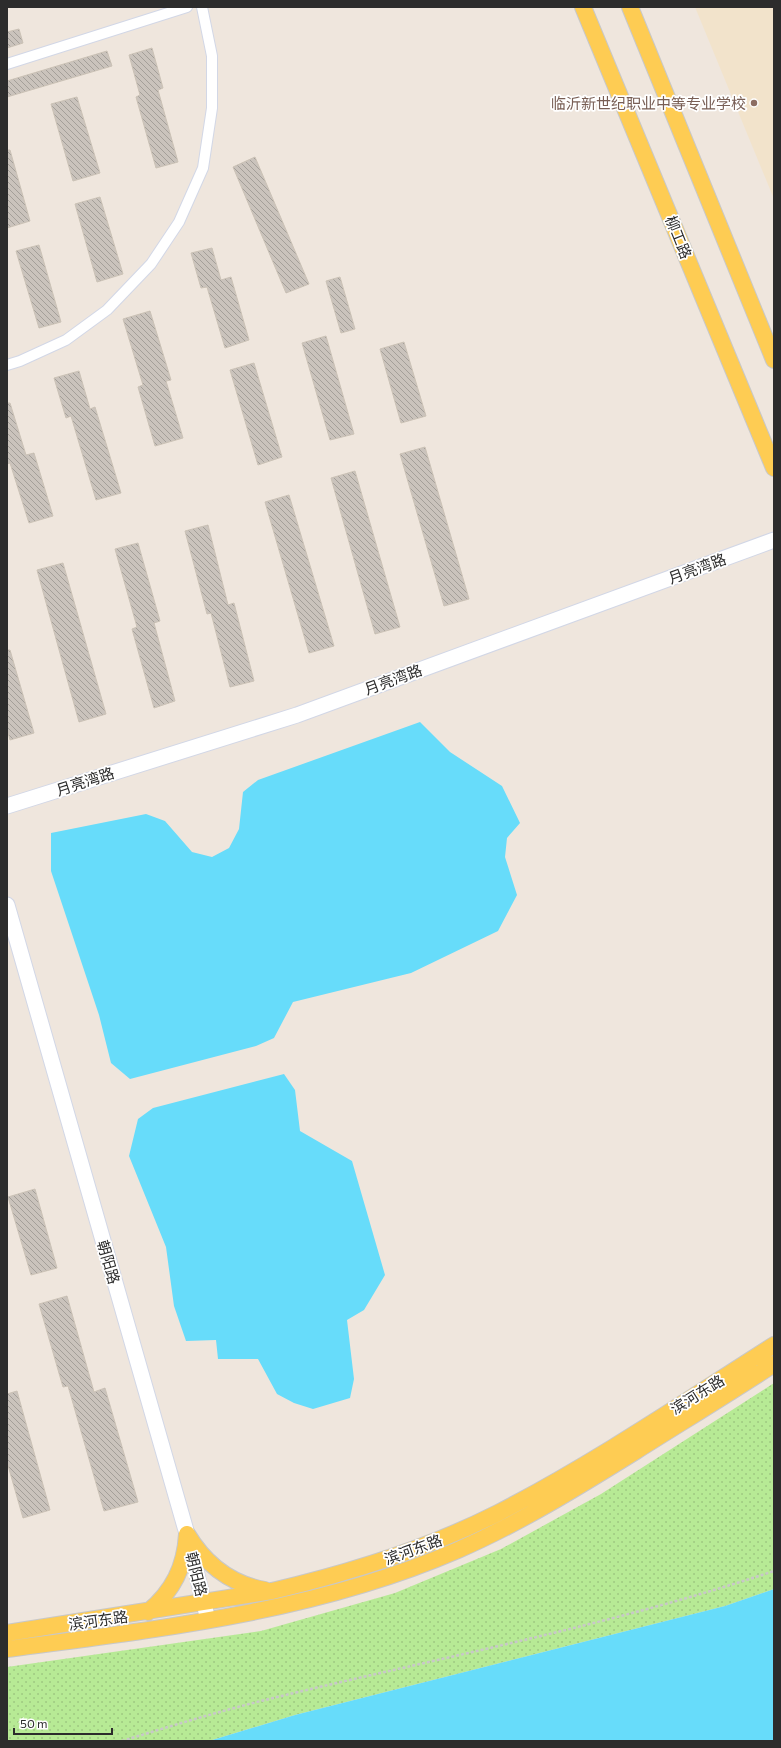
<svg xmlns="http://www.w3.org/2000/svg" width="781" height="1748" font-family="Commissioner,'Noto Sans SC',sans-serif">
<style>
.education{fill:#f2e3cb}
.grass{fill:url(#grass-dots)}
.water{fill:#67dcfa}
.building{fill:url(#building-back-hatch);stroke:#cbc2b6}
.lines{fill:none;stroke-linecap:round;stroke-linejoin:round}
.street-casing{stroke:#d2d7e6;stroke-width:12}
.secondary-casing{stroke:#d2d7e6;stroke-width:17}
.primary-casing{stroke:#c8c8c8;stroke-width:18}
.path{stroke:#c8c8c8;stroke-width:2.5;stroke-dasharray:3 2;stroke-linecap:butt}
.street{stroke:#fff;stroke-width:10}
.secondary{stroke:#fff;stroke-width:15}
.primary{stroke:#fecc53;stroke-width:16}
.education-dot{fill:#8d6e63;stroke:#fff;stroke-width:1.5}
.labels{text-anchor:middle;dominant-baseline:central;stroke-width:3.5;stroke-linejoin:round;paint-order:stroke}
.education-label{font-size:15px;fill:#785e54;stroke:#fff;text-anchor:end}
.street-label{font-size:15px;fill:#2c2c2c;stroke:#fff}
</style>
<defs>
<pattern id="grass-dots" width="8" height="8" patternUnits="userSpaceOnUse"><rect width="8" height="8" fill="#b7ea95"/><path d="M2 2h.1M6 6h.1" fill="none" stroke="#9ec981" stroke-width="1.8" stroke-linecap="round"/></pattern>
<pattern id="building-back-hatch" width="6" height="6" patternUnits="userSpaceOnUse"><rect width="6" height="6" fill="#cac3bc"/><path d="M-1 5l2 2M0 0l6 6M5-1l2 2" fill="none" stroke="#a49f99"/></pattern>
</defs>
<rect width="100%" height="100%" fill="#efe6dd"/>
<path class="education" d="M 695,7 L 774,7 L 774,199 Z"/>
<path class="grass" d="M 774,1383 L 774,1589 L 725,1606 L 295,1715 L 209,1741 L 7,1741 L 7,1667 L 261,1631 L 395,1593 L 501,1549 L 601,1494 Z"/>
<path class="water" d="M 420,722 L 450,752 L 502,786 L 520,823 L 507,838 L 505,857 L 517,895 L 498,931 L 411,973 L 293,1002 L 274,1038 L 256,1046 L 130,1079 L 111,1063 L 99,1015 L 51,871 L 51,833 L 146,814 L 165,821 L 192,852 L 212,857 L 229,848 L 239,829 L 243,792 L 258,780 Z
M 284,1074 L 295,1090 L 300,1131 L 352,1161 L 385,1275 L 364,1310 L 347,1320 L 354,1379 L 350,1398 L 313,1409 L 294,1403 L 277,1394 L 258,1359 L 218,1359 L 216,1340 L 186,1341 L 174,1306 L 166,1247 L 129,1156 L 138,1119 L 153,1108 Z
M 774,1589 L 774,1741 L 209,1741 L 295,1715 L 725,1606 Z"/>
<path class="building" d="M 19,29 L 23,43 L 7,48 L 7,32 Z
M 152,48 L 163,88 L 158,90 L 178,162 L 156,168 L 136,97 L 140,95 L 129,55 Z
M 107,51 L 112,66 L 7,97 L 7,81 Z
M 77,97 L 100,173 L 73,181 L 51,104 Z
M 7,150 L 10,150 L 30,221 L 7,228 Z
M 255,157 L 309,284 L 286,293 L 233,167 Z
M 100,197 L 123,274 L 97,282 L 75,204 Z
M 39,245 L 61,322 L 39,328 L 16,251 Z
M 212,248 L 221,280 L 231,277 L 249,340 L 225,348 L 207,287 L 201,288 L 191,253 Z
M 340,277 L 355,329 L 341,333 L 326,281 Z
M 150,311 L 171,380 L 166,381 L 183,438 L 155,446 L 138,387 L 143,385 L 123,319 Z
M 326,336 L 354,434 L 330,440 L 302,343 Z
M 404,342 L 426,416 L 401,423 L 380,349 Z
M 254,363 L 282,457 L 258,465 L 230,370 Z
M 79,371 L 90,409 L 95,407 L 121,493 L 96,500 L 71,416 L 66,418 L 54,378 Z
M 7,403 L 10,403 L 26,455 L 34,453 L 53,516 L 29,523 L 10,463 L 7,464 Z
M 425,447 L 469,599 L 444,606 L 400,454 Z
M 355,471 L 400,627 L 375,634 L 331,478 Z
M 289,495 L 334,646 L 309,653 L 265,502 Z
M 208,525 L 228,605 L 234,603 L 254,681 L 230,687 L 211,613 L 207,614 L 185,531 Z
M 138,543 L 160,621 L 154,623 L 175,701 L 154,708 L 132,629 L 137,627 L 115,549 Z
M 63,563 L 106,714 L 79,722 L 37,570 Z
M 7,650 L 10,650 L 34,733 L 10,740 L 7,729 Z
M 35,1189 L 57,1268 L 31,1275 L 8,1197 Z
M 67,1296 L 94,1392 L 105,1388 L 138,1502 L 104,1511 L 68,1386 L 63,1387 L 39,1304 Z
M 17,1391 L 50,1510 L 23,1518 L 7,1462 L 7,1394 Z"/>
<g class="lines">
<g class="street-casing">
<path id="street" d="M 7,64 L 187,7
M 7,365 L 20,361 L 66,340 L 107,310 L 151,264 L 179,222 L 203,168 L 212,108 L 212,56 L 202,7"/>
</g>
<g class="secondary-casing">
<path id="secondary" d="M 7,806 L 297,715 L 774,540
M 7,905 L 187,1534 L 208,1620"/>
</g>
<g class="primary-casing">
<path id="primary" d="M 583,7 L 774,468
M 630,7 L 774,360
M 187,1534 C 205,1564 230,1584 265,1590
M 148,1612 C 173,1591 185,1567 187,1534
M 7,1633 L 272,1591 C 349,1573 427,1549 498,1513 C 593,1464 683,1403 774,1345
M 7,1649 C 159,1629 315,1612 458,1550 C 520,1523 578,1487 636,1451 C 682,1422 728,1394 774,1364"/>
</g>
<path class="path" d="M 122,1741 C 171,1726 220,1711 269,1699 C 438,1658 609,1626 774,1571"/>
<use href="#street" class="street"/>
<use href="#secondary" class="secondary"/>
<use href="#primary" class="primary"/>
</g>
<circle class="education-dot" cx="754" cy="103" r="4"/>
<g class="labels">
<g class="education-label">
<text x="746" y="103">临沂新世纪职业中等专业学校</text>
</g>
<g class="street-label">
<text transform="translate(679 237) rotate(68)">柳工路</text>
<text transform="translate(697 568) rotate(-20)">月亮湾路</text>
<text transform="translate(393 679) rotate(-20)">月亮湾路</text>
<text transform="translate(85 781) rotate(-18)">月亮湾路</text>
<text transform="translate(109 1262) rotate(74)">朝阳路</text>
<text transform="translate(697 1394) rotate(-32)">滨河东路</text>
<text transform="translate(413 1549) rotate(-20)">滨河东路</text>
<text transform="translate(197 1574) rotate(76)">朝阳路</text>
<text transform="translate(98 1620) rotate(-8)">滨河东路</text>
</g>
</g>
<rect width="781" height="1748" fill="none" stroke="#2c2c2c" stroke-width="16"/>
<path d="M14 1728v6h98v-6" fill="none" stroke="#2c2c2c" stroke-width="2"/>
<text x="20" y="1728" font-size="12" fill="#2c2c2c" stroke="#ffffff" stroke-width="3" paint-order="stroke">50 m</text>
</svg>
